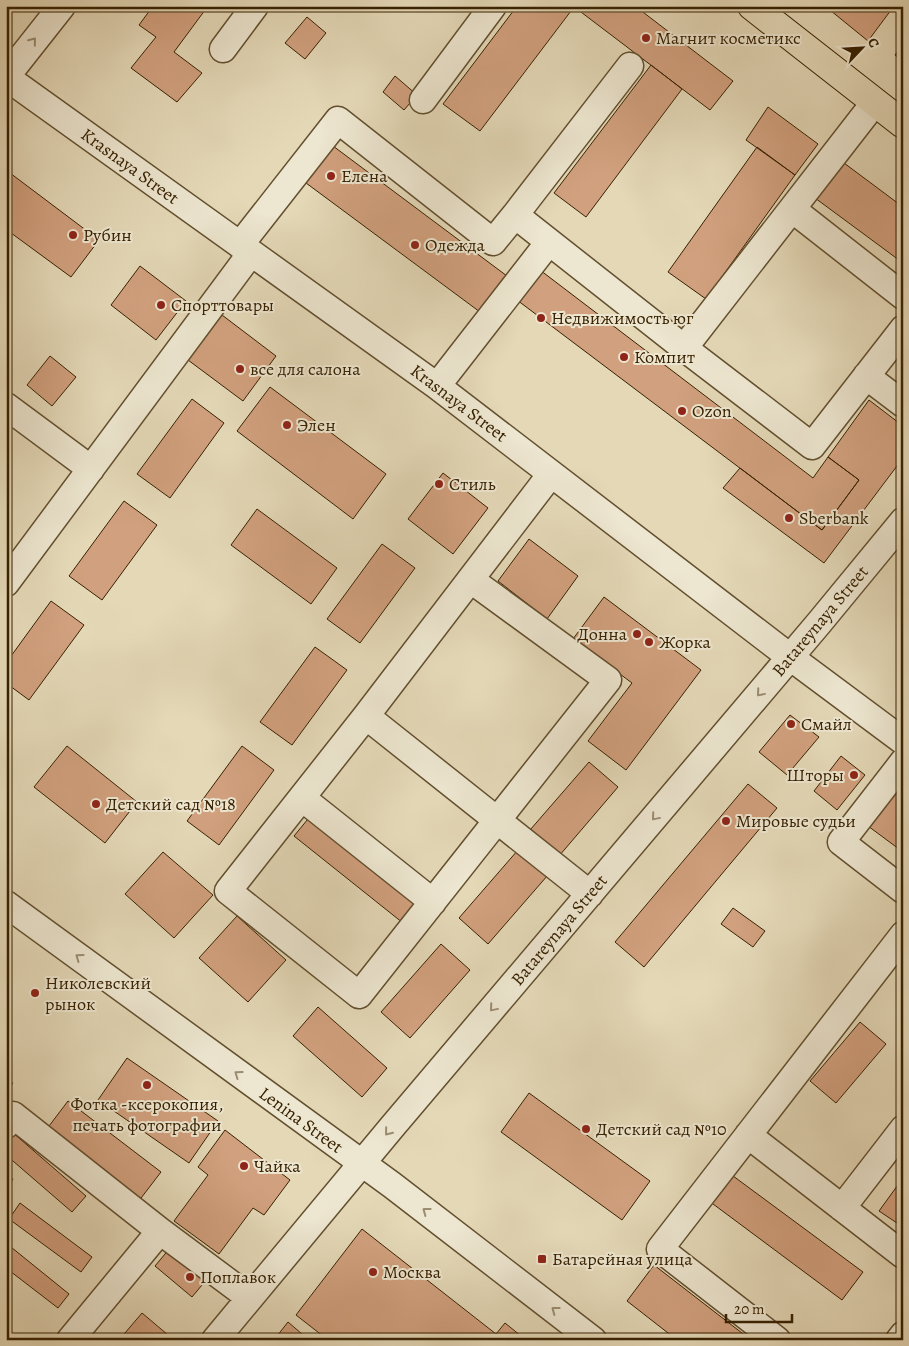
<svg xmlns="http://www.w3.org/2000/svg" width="909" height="1346" font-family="Alegreya,serif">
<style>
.building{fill:#d1a07e;stroke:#372100}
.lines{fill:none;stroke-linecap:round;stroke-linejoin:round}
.minor-casing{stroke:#624f2e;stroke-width:29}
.major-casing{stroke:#372100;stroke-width:30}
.minor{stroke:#ede6d0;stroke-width:26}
.major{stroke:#e4d8b7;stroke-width:28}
.oneway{stroke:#9b8d72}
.poi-dot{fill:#8f2418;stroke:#ede6d0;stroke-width:2}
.labels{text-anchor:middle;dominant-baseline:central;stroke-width:4;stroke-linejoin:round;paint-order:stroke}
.poi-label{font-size:18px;fill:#372100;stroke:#ede6d0;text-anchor:start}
.street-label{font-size:18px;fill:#372100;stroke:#ede6d0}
</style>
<rect width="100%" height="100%" fill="#e4d8b7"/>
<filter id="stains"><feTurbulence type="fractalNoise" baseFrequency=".004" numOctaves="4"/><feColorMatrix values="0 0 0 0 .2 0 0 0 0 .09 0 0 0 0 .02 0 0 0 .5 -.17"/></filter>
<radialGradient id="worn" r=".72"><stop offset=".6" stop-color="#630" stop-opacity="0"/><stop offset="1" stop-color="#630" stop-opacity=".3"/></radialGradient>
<path class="building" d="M 153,6 L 208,6 L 174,52 L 202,73 L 177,102 L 131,68 L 156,37 L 139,25 Z
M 517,6 L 574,7 L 480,131 L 443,104 Z
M 573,6 L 635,6 L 733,81 L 710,110 Z
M 825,6 L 894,6 L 868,41 Z
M 307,17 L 326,33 L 305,59 L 285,43 Z
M 903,45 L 903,61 L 895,55 Z
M 651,65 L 682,89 L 586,217 L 554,193 Z
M 395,76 L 417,95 L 404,110 L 383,92 Z
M 768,107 L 818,144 L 795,175 L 746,140 Z
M 329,143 L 507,276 L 480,312 L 302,180 Z
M 757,147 L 795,175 L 706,299 L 668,272 Z
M 844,163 L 903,207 L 903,263 L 815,198 Z
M 6,170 L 99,240 L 71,277 L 7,230 L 6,231 Z
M 140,266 L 186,301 L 156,340 L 111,305 Z
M 536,267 L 813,478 L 828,457 L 859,480 L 822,530 L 513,297 Z
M 222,315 L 276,356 L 243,401 L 188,360 Z
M 50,356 L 76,377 L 52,406 L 27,385 Z
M 270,387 L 386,474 L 353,519 L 237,431 Z
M 192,399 L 224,423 L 170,498 L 137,474 Z
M 869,400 L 903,426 L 903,458 L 824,563 L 723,488 L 740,468 L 822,530 L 859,480 L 828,457 Z
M 443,473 L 488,508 L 453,554 L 408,519 Z
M 124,501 L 157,525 L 102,600 L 69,576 Z
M 257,509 L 337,568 L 311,604 L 231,545 Z
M 529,539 L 578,576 L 547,619 L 498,581 Z
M 382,544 L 415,568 L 360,643 L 327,619 Z
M 604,597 L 701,670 L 626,770 L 588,741 L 632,683 L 573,639 Z
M 51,601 L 84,625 L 29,700 L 6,683 L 6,663 Z
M 315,647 L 347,670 L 292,745 L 260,722 Z
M 790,715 L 819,737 L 787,775 L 759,752 Z
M 67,746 L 137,802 L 105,843 L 34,787 Z
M 242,746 L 274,770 L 219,845 L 187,821 Z
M 841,756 L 865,775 L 837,810 L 814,791 Z
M 589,762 L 618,787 L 559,856 L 530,830 Z
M 748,784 L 777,808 L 644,967 L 615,942 Z
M 896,789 L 903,794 L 903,852 L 868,826 Z
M 308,819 L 417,906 L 403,923 L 294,836 Z
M 518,850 L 548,875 L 488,944 L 459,918 Z
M 163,852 L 213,895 L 174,938 L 125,894 Z
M 733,908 L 765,931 L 753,947 L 721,924 Z
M 237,916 L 286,960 L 248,1002 L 199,958 Z
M 441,944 L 470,970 L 410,1038 L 381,1012 Z
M 318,1007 L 387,1068 L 362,1097 L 293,1036 Z
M 860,1022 L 886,1044 L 836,1103 L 810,1081 Z
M 127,1058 L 218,1121 L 189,1163 L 98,1100 Z
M 6,1078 L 13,1083 L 6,1092 Z
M 529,1093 L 650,1181 L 622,1220 L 501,1132 Z
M 68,1101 L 161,1172 L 138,1202 L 46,1130 Z
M 225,1130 L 290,1180 L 264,1215 L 253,1208 L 219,1254 L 174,1221 L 208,1175 L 198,1167 Z
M 12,1132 L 86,1196 L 72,1212 L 6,1155 L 6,1139 Z
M 725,1170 L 863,1272 L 842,1300 L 705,1198 Z
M 6,1174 L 13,1179 L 6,1189 Z
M 903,1178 L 903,1227 L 879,1211 Z
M 20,1203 L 92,1257 L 81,1272 L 9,1219 Z
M 362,1229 L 496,1334 L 492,1340 L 328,1340 L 296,1315 Z
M 6,1243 L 69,1294 L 58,1308 L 6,1268 Z
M 170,1248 L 207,1279 L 192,1297 L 155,1266 Z
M 654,1265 L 751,1340 L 677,1340 L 627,1301 Z
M 142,1313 L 174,1340 L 119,1340 Z
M 288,1322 L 309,1340 L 282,1340 L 277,1336 Z
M 505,1323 L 526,1340 L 504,1340 L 496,1334 Z
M 496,1334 L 504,1340 L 492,1340 Z"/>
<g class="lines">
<g class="minor-casing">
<path id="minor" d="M 223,49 L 255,6
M 6,77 L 437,386 L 790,657 L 903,741
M 6,77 L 62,6
M 423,100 L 493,6
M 875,102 L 684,348 L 812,446 L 903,329
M 792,209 L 903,296
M 515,215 L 630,66
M 240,245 L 338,120 L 493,242 L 515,215 L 684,348
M 866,376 L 903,404
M 437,386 L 549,242
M 6,406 L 91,469
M 471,580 L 608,680 L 359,995 L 228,891 L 366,716 L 551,474
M 6,583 L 251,253
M 366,716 L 590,894
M 903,762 L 841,842 L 903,890
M 302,798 L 433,902
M 6,904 L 392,1185 L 593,1340
M 6,1125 L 13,1115 L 160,1231 L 70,1340
M 748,1135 L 903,1255
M 842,1208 L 903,1129
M 160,1231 L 250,1298
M 215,1340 L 392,1127 L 819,623 L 903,521
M 777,1340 L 660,1249 L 903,935
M 899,1340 L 903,1335"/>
</g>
<g class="major-casing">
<path id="major" d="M 752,6 L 903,124"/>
</g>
<use href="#minor" class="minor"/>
<use href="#major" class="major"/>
</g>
<defs><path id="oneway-chevron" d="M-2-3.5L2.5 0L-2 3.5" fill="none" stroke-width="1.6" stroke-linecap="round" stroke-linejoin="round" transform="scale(1.25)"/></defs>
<g class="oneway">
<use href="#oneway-chevron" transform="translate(33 41) rotate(-51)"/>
<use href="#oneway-chevron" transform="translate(760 693) rotate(130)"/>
<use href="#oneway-chevron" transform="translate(655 817) rotate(130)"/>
<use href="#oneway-chevron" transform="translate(79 957) rotate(-144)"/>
<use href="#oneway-chevron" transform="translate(493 1008) rotate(130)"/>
<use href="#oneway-chevron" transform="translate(238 1074) rotate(-144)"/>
<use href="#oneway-chevron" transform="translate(388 1132) rotate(129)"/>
<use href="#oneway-chevron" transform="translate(426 1211) rotate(-143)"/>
<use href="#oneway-chevron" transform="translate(555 1310) rotate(-143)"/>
</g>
<g class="poi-dot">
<circle cx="646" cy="38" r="5"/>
<circle cx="331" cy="176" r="5"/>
<circle cx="73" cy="235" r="5"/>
<circle cx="415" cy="245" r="5"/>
<circle cx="161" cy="305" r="5"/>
<circle cx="541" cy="318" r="5"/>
<circle cx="624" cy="357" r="5"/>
<circle cx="240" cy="369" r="5"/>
<circle cx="682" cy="411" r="5"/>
<circle cx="287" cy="425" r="5"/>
<circle cx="439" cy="484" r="5"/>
<circle cx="789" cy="518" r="5"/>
<circle cx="637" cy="634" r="5"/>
<circle cx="649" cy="642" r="5"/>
<circle cx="791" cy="724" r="5"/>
<circle cx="854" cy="775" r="5"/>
<circle cx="96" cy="804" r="5"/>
<circle cx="726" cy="821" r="5"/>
<circle cx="35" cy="993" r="5"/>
<circle cx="147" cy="1085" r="5"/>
<circle cx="586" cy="1129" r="5"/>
<circle cx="244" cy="1166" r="5"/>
<rect x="537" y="1254" width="10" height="10" rx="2.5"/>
<circle cx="373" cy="1272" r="5"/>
<circle cx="190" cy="1277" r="5"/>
</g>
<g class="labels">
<g class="poi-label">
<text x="656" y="38">Магнит косметикс</text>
<text x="341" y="176">Елена</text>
<text x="83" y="235">Рубин</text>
<text x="425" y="245">Одежда</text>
<text x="171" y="305">Спорттовары</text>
<text x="551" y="318">Недвижимость юг</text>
<text x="634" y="357">Компит</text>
<text x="250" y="369">все для салона</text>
<text x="692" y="411">Ozon</text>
<text x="297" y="425">Элен</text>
<text x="449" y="484">Стиль</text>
<text x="799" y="518">Sberbank</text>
<text x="627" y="634" text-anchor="end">Донна</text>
<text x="659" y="642">Жорка</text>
<text x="801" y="724">Смайл</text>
<text x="844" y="775" text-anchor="end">Шторы</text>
<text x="106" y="804">Детский сад №18</text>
<text x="736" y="821">Мировые судьи</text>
<text x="45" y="983">Николевский<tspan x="45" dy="21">рынок</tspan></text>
<text x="147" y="1104" text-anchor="middle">Фотка -ксерокопия,<tspan x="147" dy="21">печать фотографии</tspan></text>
<text x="596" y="1129">Детский сад №10</text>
<text x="254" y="1166">Чайка</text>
<text x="552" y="1259">Батарейная улица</text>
<text x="383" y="1272">Москва</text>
<text x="200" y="1277">Поплавок</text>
</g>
<g class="street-label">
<text transform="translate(130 166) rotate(36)">Krasnaya Street</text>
<text transform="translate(459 403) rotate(37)">Krasnaya Street</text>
<text transform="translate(820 621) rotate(-50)">Batareynaya Street</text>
<text transform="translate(559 930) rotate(-50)">Batareynaya Street</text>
<text transform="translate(301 1120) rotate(36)">Lenina Street</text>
</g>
</g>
<rect width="909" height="1346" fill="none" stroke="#e4d8b7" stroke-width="25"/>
<rect x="8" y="8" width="894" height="1331" fill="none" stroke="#372100" stroke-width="2.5"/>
<rect x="12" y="12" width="884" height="1321" fill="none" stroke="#372100"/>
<g transform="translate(862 48) rotate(65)" stroke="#ede6d0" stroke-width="4" paint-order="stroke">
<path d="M0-4L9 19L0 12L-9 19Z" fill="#372100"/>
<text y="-8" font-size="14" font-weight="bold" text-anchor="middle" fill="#372100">С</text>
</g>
<path d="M726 1314v8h66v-8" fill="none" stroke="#372100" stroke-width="2.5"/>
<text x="734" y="1314" font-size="15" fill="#372100" stroke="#ede6d0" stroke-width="4" paint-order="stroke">20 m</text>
<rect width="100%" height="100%" filter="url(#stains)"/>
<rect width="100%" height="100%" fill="url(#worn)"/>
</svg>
